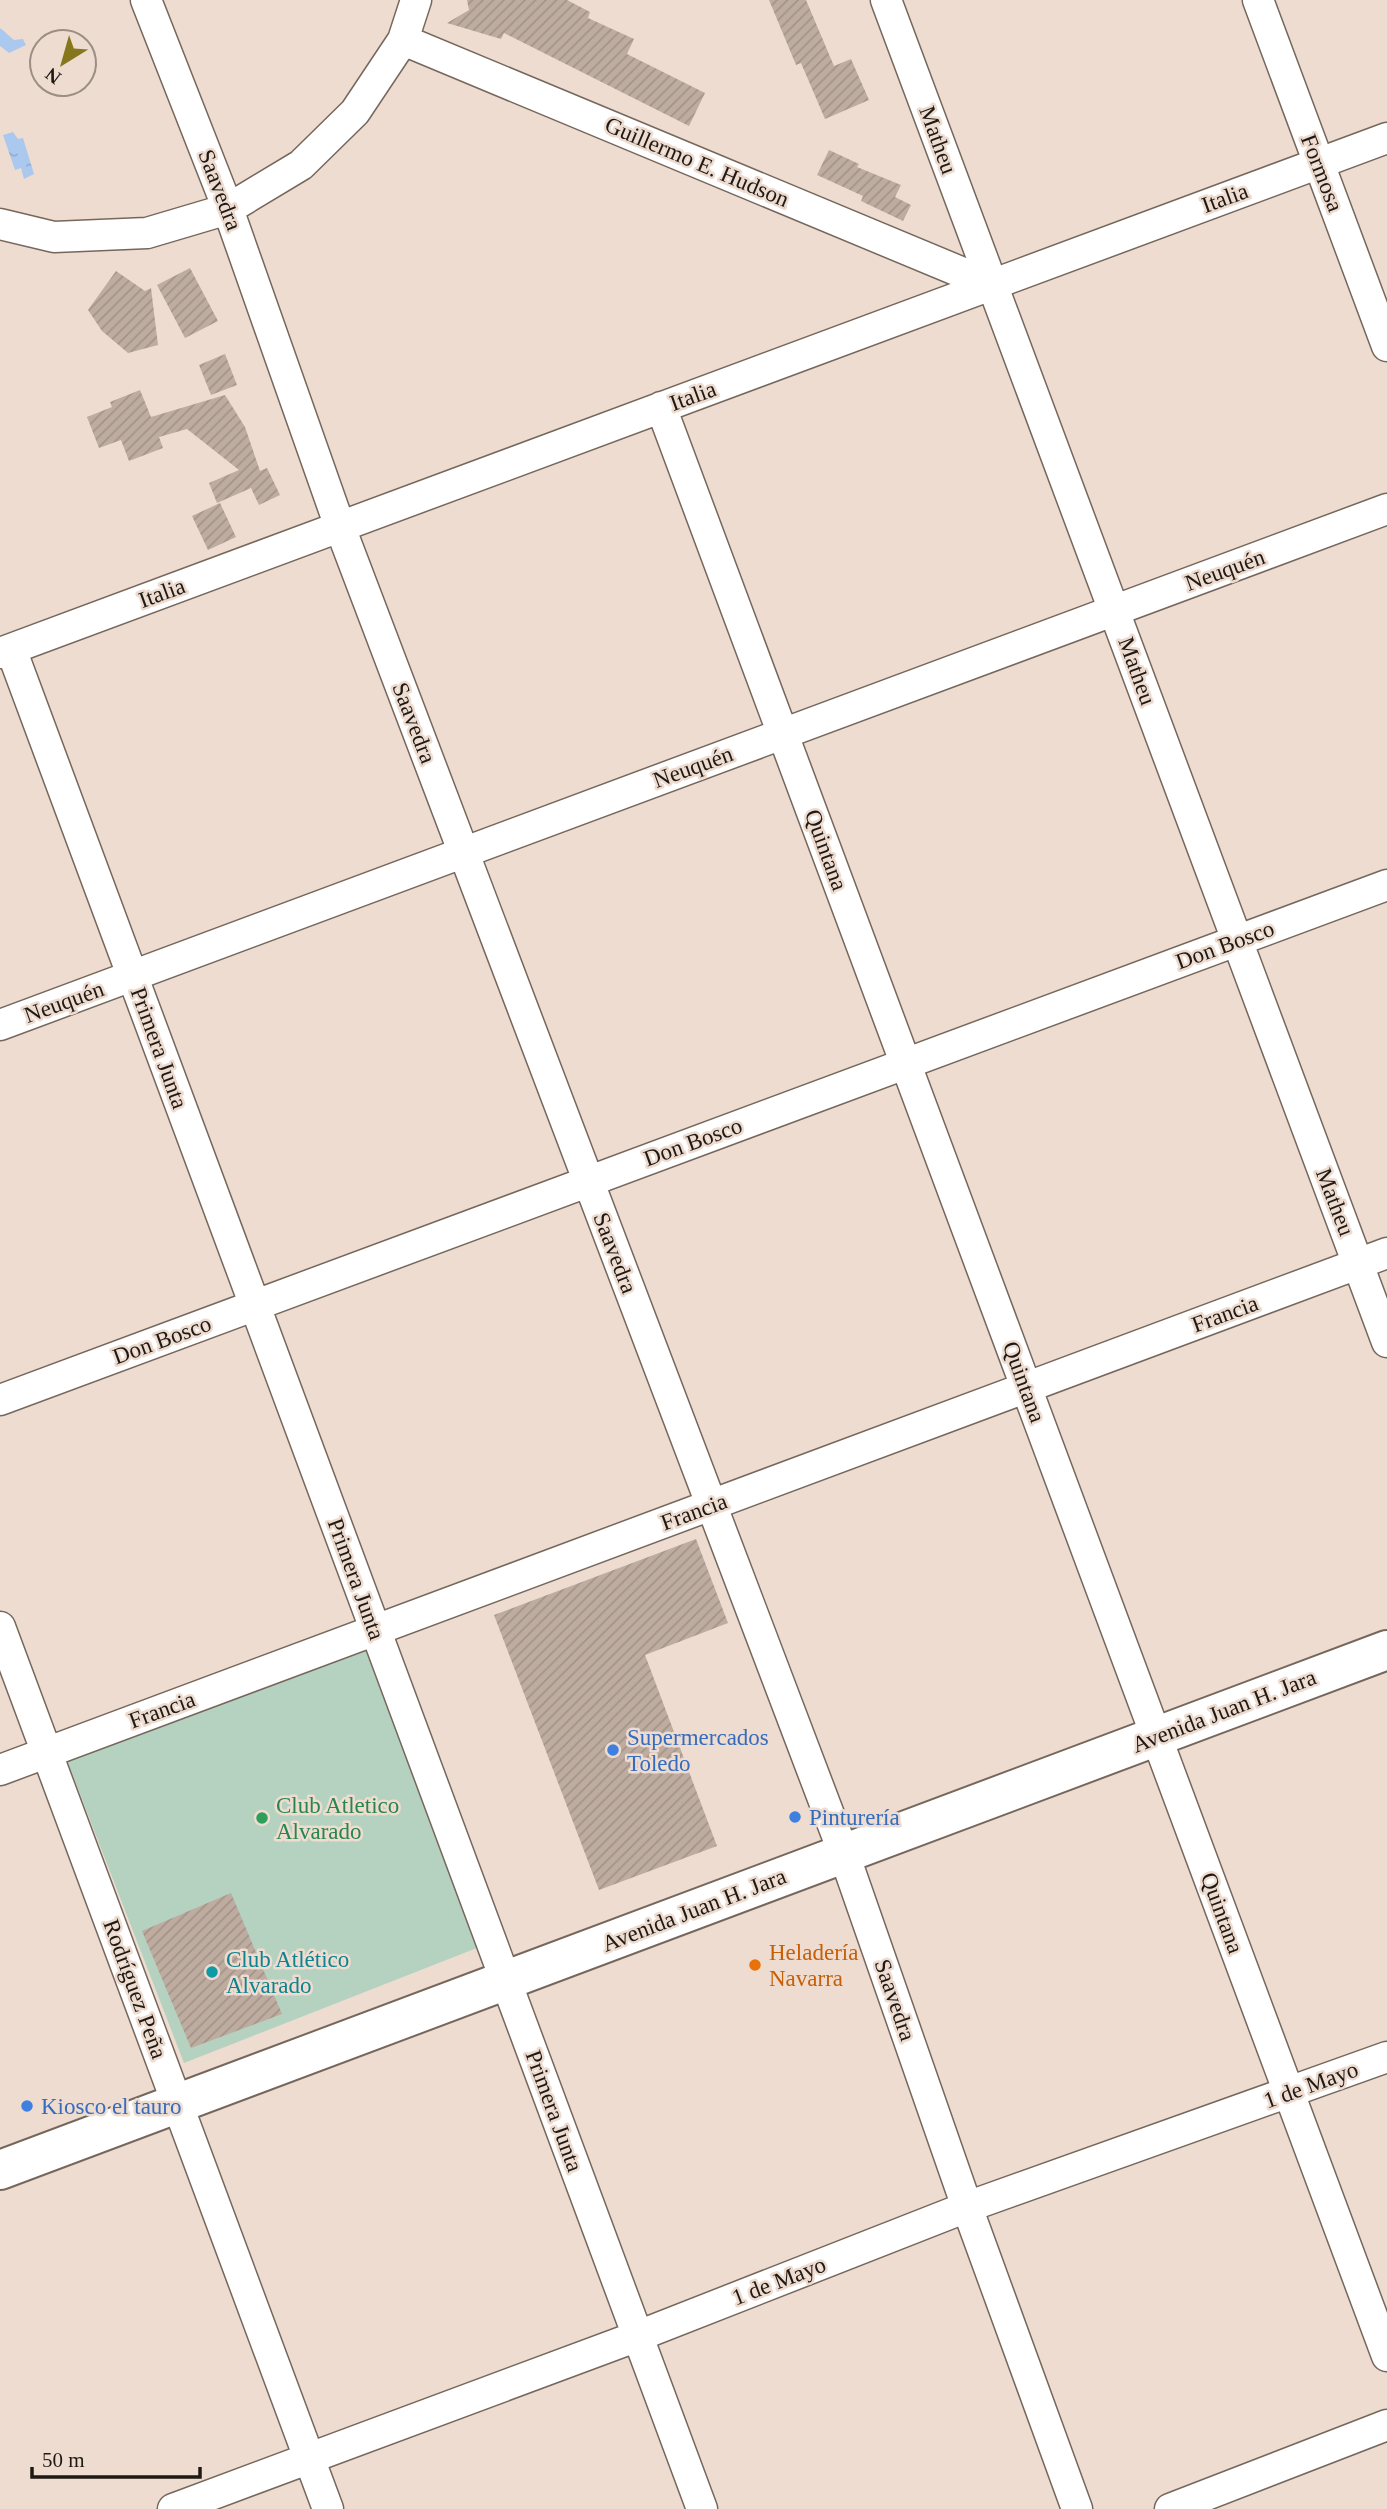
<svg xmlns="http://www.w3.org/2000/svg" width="1387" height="2509" font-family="Georgia,serif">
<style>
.pitch{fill:#b5d2c0}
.water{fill:url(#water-ripples)}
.building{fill:url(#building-hatch)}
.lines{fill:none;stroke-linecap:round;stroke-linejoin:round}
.minor-casing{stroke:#76675c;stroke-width:33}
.major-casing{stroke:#76675c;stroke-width:42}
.minor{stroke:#fff;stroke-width:30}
.major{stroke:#fff;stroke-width:38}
.shop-dot{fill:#3f7fe0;stroke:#eedcd0;stroke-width:2.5}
.leisure-dot{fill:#2e9e5b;stroke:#eedcd0;stroke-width:2.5}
.food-dot{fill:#e8710a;stroke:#eedcd0;stroke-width:2.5}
.culture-dot{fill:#0f9aa8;stroke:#eedcd0;stroke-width:2.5}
.labels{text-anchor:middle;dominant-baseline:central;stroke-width:5;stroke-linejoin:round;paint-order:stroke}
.street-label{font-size:23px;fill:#1f1914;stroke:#eedcd0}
.shop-label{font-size:23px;fill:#366cbe;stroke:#eedcd0;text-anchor:start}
.leisure-label{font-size:23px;fill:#27864d;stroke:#eedcd0;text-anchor:start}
.food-label{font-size:23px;fill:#c56008;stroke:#eedcd0;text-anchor:start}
.culture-label{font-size:23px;fill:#0d838f;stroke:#eedcd0;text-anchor:start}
</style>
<defs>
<pattern id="water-ripples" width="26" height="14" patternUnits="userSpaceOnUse" patternTransform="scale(1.75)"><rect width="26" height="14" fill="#abc8ee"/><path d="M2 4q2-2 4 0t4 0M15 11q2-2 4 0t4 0" fill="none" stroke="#93abcb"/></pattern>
<pattern id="building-hatch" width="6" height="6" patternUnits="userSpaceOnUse" patternTransform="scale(1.75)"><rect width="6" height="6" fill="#beaca0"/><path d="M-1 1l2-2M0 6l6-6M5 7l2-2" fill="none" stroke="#a39389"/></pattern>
</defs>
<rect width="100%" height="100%" fill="#eedcd0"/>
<path class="pitch" d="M 368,1636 L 482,1946 L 184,2063 L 63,1750 Z"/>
<path class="water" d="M 0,28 L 14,40 L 23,39 L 26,45 L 9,53 L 0,46 Z
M 13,132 L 18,139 L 23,138 L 34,174 L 24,179 L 21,168 L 15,170 L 3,135 Z"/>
<path class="building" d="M 467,0 L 567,0 L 590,12 L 588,18 L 634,39 L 627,54 L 705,93 L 689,126 L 504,33 L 501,39 L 447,23 L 469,10 Z
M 769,0 L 806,0 L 834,66 L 851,59 L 869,100 L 825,119 L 801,63 L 796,65 Z
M 829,150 L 859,164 L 857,167 L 901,185 L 895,197 L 911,205 L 903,221 L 861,201 L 863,196 L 817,175 Z
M 190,268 L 218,321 L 185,338 L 157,285 Z
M 116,271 L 145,291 L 151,288 L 158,345 L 128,353 L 102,331 L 88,310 Z
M 225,354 L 237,385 L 211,395 L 199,365 Z
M 140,390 L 151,417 L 225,395 L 245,427 L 260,471 L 267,468 L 280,495 L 259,505 L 251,488 L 217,503 L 209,483 L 239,470 L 187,429 L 159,437 L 163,448 L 129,461 L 121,440 L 99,448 L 87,417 L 112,407 L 110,402 Z
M 220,503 L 236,537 L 208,550 L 192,516 Z
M 696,1539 L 728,1623 L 645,1655 L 717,1846 L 599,1890 L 494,1615 Z
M 231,1893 L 282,2014 L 191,2048 L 142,1931 Z"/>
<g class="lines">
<g class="minor-casing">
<path id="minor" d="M 146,0 L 228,209 L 340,527 L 844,1854 L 967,2207 L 1077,2509
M 886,0 L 1387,1342
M 1258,0 L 1387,346
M 403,40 L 992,285
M 0,224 L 54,237 L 147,233 L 228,209 L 301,165 L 355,112 L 403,40 L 416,0
M 661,407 L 1387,2356
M 11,649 L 702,2509
M 0,653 L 1387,138
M 0,1025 L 1387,509
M 0,1400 L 1387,885
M 0,1627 L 328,2509
M 0,1770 L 1387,1253
M 173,2509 L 638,2336 L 967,2207 L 1387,2057
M 1170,2509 L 1387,2425"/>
</g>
<g class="major-casing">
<path id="major" d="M 0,2170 L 1387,1650"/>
</g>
<use href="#minor" class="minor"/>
<use href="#major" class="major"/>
</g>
<g class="shop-dot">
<circle cx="613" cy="1750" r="7"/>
<circle cx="795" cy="1817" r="7"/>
<circle cx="27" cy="2106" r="7"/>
</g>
<circle class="leisure-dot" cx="262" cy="1818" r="7"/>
<circle class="food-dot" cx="755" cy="1965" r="7"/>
<circle class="culture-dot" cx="212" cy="1972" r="7"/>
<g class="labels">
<g class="street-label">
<text transform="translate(938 140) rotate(70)">Matheu</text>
<text transform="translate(697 162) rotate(23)">Guillermo E. Hudson</text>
<text transform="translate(1322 173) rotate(69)">Formosa</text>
<text transform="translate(220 190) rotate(69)">Saavedra</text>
<text transform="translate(1225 198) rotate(-20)">Italia</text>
<text transform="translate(693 396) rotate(-20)">Italia</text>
<text transform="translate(1225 570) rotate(-20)">Neuquén</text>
<text transform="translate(162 593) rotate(-20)">Italia</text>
<text transform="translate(1137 671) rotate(70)">Matheu</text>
<text transform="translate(414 723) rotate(69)">Saavedra</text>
<text transform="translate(693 767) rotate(-20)">Neuquén</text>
<text transform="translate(826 850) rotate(70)">Quintana</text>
<text transform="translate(1225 945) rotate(-20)">Don Bosco</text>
<text transform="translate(64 1002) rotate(-20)">Neuquén</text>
<text transform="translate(159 1048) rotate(70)">Primera Junta</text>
<text transform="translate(693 1142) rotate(-20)">Don Bosco</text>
<text transform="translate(1335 1202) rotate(69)">Matheu</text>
<text transform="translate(615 1253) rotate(69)">Saavedra</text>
<text transform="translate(1225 1314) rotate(-20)">Francia</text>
<text transform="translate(162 1340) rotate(-20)">Don Bosco</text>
<text transform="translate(1024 1382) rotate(70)">Quintana</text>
<text transform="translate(694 1512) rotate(-20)">Francia</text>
<text transform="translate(356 1579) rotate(70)">Primera Junta</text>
<text transform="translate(162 1710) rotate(-20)">Francia</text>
<text transform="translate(1224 1711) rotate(-21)">Avenida Juan H. Jara</text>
<text transform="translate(694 1910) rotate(-21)">Avenida Juan H. Jara</text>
<text transform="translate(1222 1913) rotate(70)">Quintana</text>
<text transform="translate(135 1989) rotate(70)">Rodríguez Peña</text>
<text transform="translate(895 2000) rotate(71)">Saavedra</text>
<text transform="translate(1311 2085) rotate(-20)">1 de Mayo</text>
<text transform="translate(554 2111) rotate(70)">Primera Junta</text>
<text transform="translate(779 2281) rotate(-21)">1 de Mayo</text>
</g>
<g class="shop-label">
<text x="627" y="1737">Supermercados<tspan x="627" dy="26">Toledo</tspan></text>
<text x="809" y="1817">Pinturería</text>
<text x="41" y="2106">Kiosco el tauro</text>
</g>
<g class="leisure-label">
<text x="276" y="1805">Club Atletico<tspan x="276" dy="26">Alvarado</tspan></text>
</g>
<g class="food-label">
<text x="769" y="1952">Heladería<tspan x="769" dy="26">Navarra</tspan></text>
</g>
<g class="culture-label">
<text x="226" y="1959">Club Atlético<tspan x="226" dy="26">Alvarado</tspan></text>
</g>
</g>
<g transform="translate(63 63) rotate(217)"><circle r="33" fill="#eedcd0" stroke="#9b8e85" stroke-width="2"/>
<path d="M0-5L12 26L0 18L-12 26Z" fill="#86771c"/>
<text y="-10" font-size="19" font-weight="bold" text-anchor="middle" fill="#1f1914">N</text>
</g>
<path d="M32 2467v10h168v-10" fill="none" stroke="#1f1914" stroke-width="3.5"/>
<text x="42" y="2467" font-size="21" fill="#1f1914" stroke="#eedcd0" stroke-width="5" paint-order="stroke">50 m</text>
</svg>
